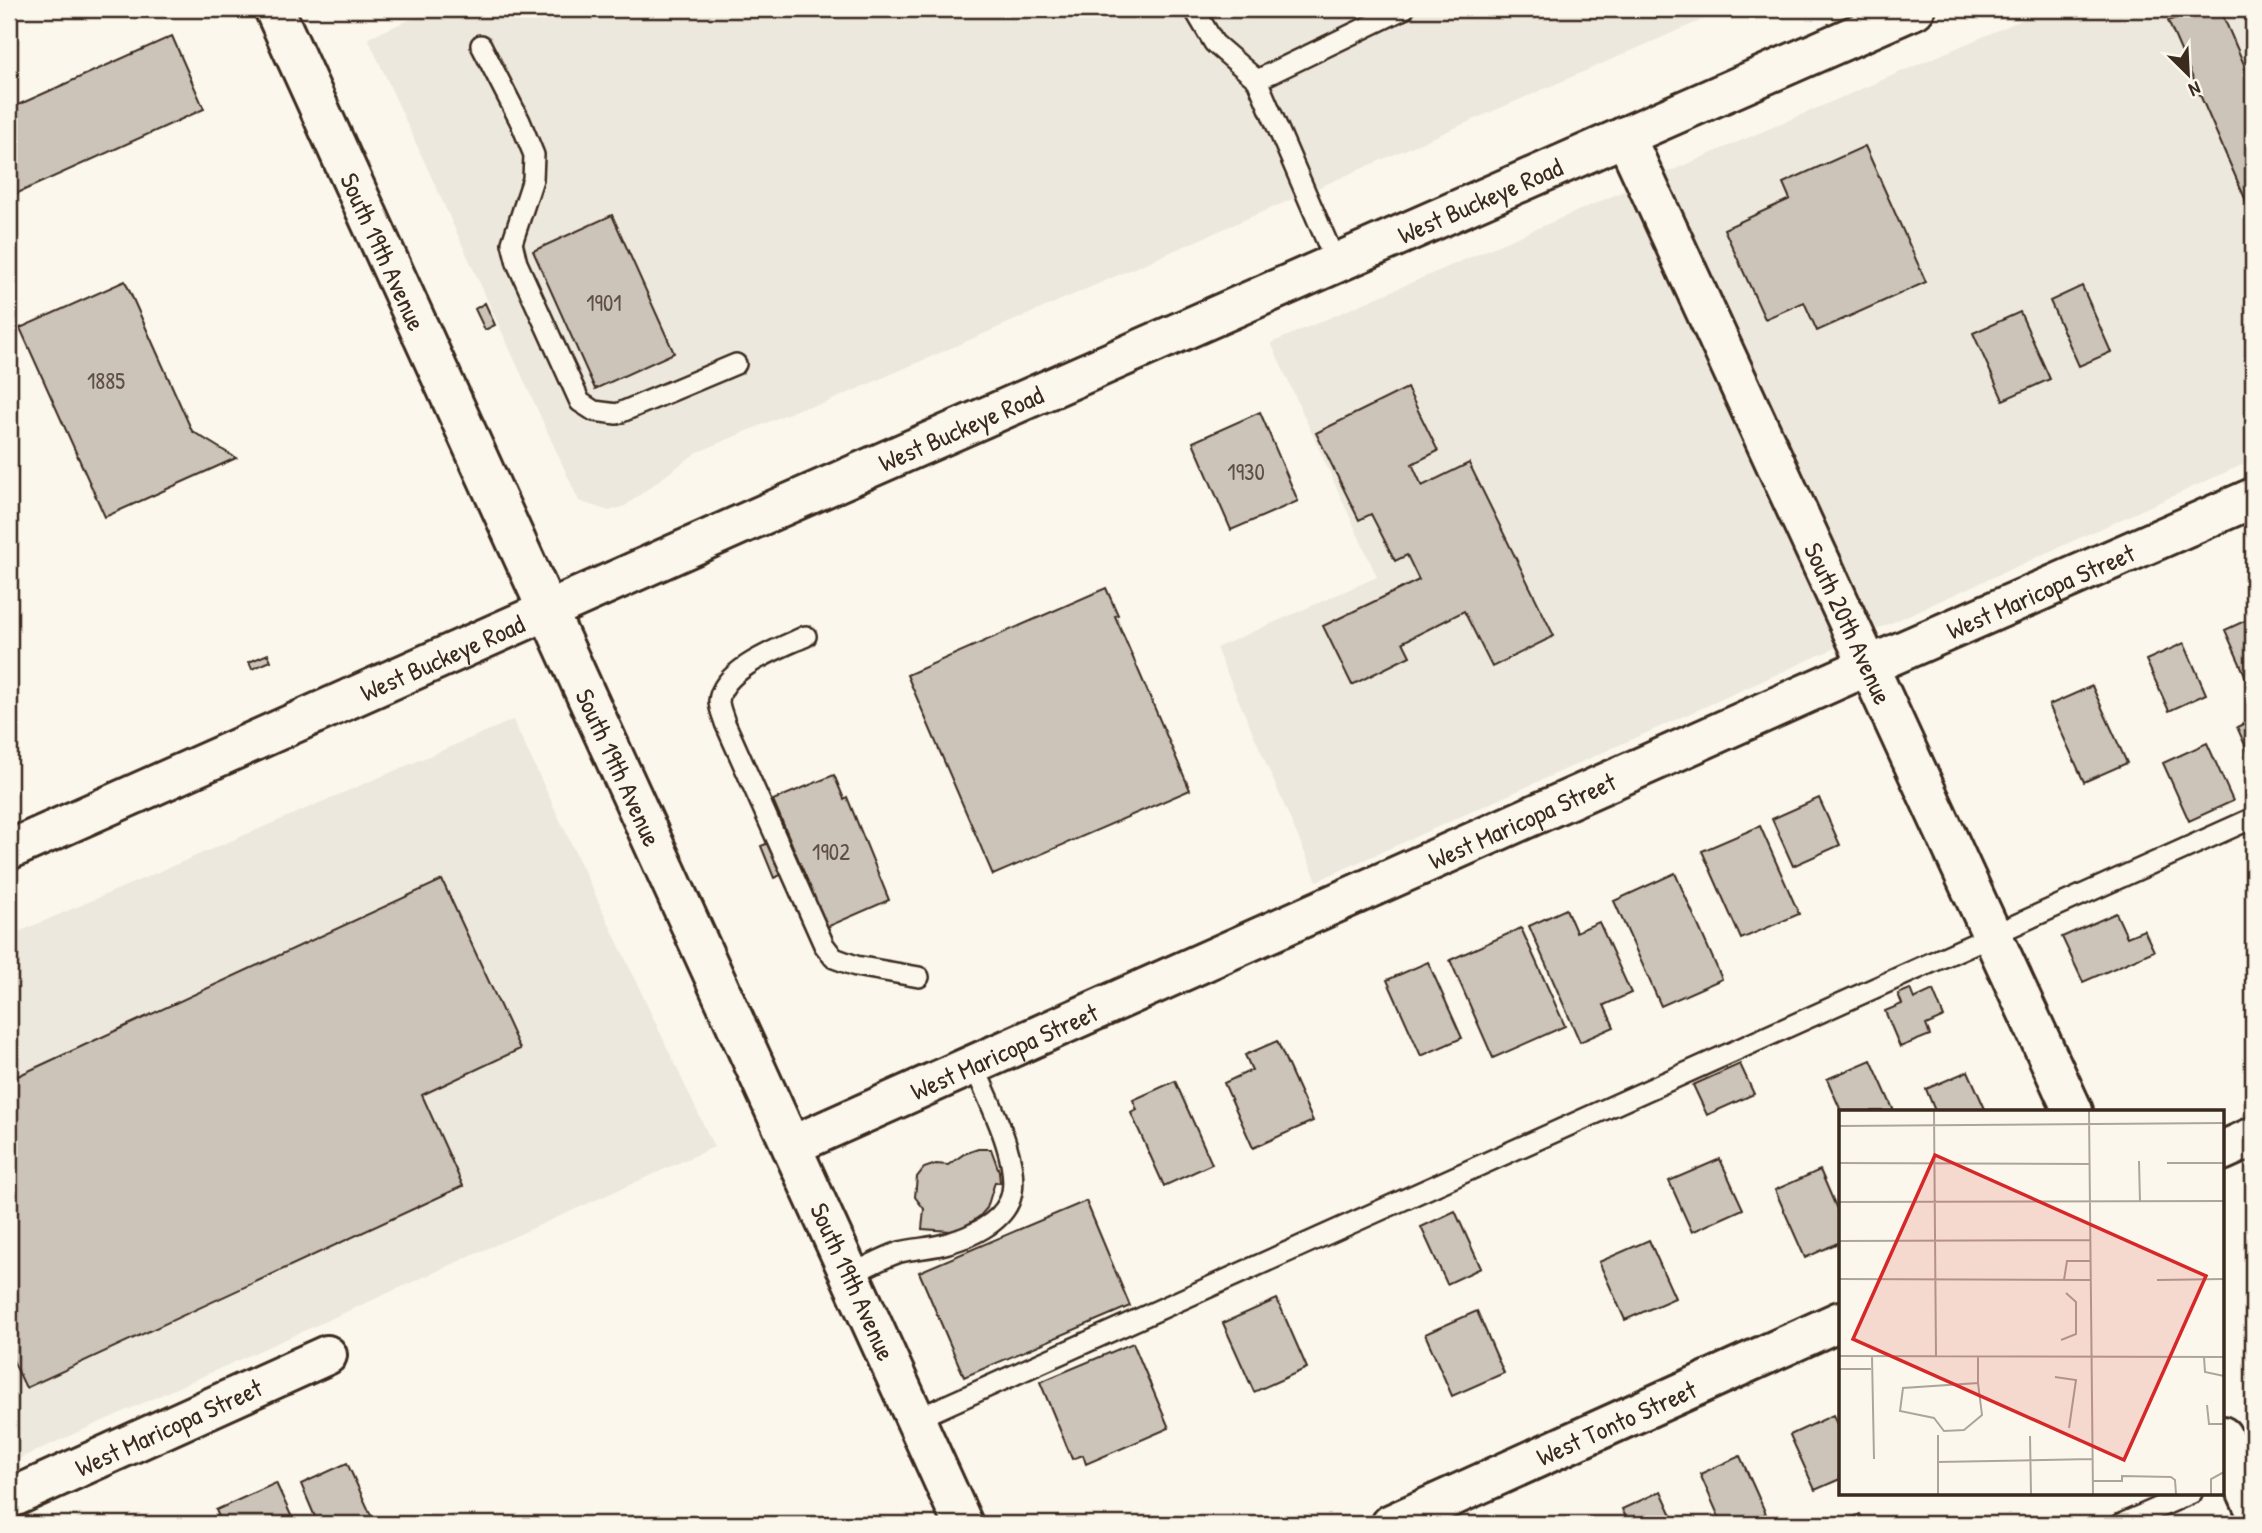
<svg xmlns="http://www.w3.org/2000/svg" width="2262" height="1533" font-family="'Patrick Hand',sans-serif">
<style>
.built{fill:#ede8dd}
.building{fill:#ccc4b9;stroke:#3b2a1e;stroke-width:2}
.lines{fill:none;stroke-linecap:round;stroke-linejoin:round}
.service-casing{stroke:#3b2a1e;stroke-width:24}
.minor-casing{stroke:#3b2a1e;stroke-width:44}
.secondary-casing{stroke:#3b2a1e;stroke-width:44}
.primary-casing{stroke:#3b2a1e;stroke-width:44}
.service{stroke:#fbf7ec;stroke-width:19}
.minor{stroke:#fbf7ec;stroke-width:38}
.secondary{stroke:#fbf7ec;stroke-width:38}
.primary{stroke:#fbf7ec;stroke-width:38}
.labels{text-anchor:middle;dominant-baseline:central;stroke-width:5;stroke-linejoin:round;paint-order:stroke}
.number-label{font-size:23px;fill:#5f5045}
.street-label{font-size:26px;fill:#3b2a1e;stroke:#fbf7ec}
.inset-road{fill:none;stroke:#aea59a;stroke-width:2}
.view{fill:#d62828;fill-opacity:0.15;stroke:#d62828;stroke-width:3.5}
.inset-edge{fill:none;stroke:#3b2a1e;stroke-width:3.5}
</style>
<rect width="100%" height="100%" fill="#fbf7ec"/>
<filter id="ink" filterUnits="userSpaceOnUse"><feTurbulence type="fractalNoise" baseFrequency=".0143" numOctaves="2"/><feDisplacementMap in="SourceGraphic" scale="14" xChannelSelector="R" yChannelSelector="G"/><feConvolveMatrix kernelMatrix="1 2 1 2 8 2 1 2 1" color-interpolation-filters="sRGB"/></filter>
<g filter="url(#ink)">
<path class="built" d="M 434,9 L 1727,9 L 823,404 L 801,408 L 696,453 L 625,506 L 609,511 L 579,501 L 368,38 Z
M 2047,9 L 2253,9 L 2253,460 L 1317,881 L 1216,648 L 1377,577 L 1271,343 Z
M 513,720 L 714,1147 L 9,1463 L 9,936 Z"/>
<path class="building" d="M 2197,9 L 2220,9 L 2253,85 L 2253,217 L 2168,21 Z
M 172,36 L 204,109 L 9,197 L 9,109 Z
M 1865,146 L 1926,282 L 1817,331 L 1804,302 L 1765,319 L 1724,229 L 1790,199 L 1783,183 Z
M 612,215 L 674,353 L 595,389 L 533,251 Z
M 125,281 L 192,431 L 236,458 L 105,517 L 20,328 Z
M 2082,286 L 2111,352 L 2079,366 L 2050,301 Z
M 485,303 L 495,325 L 485,330 L 475,309 Z
M 2020,312 L 2050,379 L 2003,400 L 1973,333 Z
M 1407,388 L 1438,451 L 1412,464 L 1422,486 L 1469,463 L 1554,636 L 1492,667 L 1464,611 L 1403,642 L 1410,656 L 1352,685 L 1323,626 L 1419,580 L 1407,555 L 1395,561 L 1371,514 L 1359,520 L 1316,433 Z
M 1260,412 L 1298,501 L 1231,530 L 1193,442 Z
M 1106,588 L 1118,615 L 1115,616 L 1190,790 L 993,875 L 907,675 Z
M 2253,617 L 2253,693 L 2225,630 Z
M 2184,643 L 2206,694 L 2169,711 L 2146,660 Z
M 268,654 L 271,661 L 252,669 L 249,662 Z
M 2092,686 L 2127,763 L 2084,782 L 2049,705 Z
M 2253,719 L 2253,763 L 2237,727 Z
M 2207,743 L 2233,801 L 2189,821 L 2163,763 Z
M 834,775 L 844,799 L 847,797 L 889,900 L 827,927 L 773,800 Z
M 1819,798 L 1840,845 L 1793,866 L 1772,819 Z
M 1760,826 L 1799,914 L 1741,939 L 1702,851 Z
M 788,835 L 801,866 L 774,878 L 761,846 Z
M 1675,873 L 1722,979 L 1661,1006 L 1614,901 Z
M 442,880 L 520,1049 L 422,1095 L 463,1186 L 26,1388 L 9,1352 L 9,1080 Z
M 1566,909 L 1576,932 L 1599,922 L 1631,993 L 1604,1005 L 1614,1027 L 1580,1042 L 1529,926 Z
M 2116,913 L 2127,937 L 2144,930 L 2154,951 L 2083,982 L 2062,937 Z
M 1521,928 L 1565,1026 L 1493,1058 L 1450,960 Z
M 1428,962 L 1462,1038 L 1421,1056 L 1387,980 Z
M 1910,989 L 1914,999 L 1933,990 L 1944,1017 L 1926,1025 L 1930,1035 L 1900,1047 L 1885,1011 L 1902,1004 L 1898,994 Z
M 1277,1041 L 1313,1121 L 1253,1148 L 1224,1083 L 1252,1070 L 1245,1055 Z
M 1871,1060 L 1894,1111 L 1841,1111 L 1827,1079 Z
M 1740,1064 L 1754,1094 L 1707,1115 L 1693,1085 Z
M 1968,1071 L 1986,1111 L 1935,1111 L 1926,1089 Z
M 1175,1081 L 1212,1164 L 1164,1186 L 1131,1113 L 1137,1110 L 1133,1100 Z
M 978,1149 L 991,1149 L 999,1171 L 1000,1183 L 995,1182 L 987,1208 L 980,1216 L 964,1227 L 951,1231 L 922,1229 L 924,1209 L 915,1197 L 917,1177 L 924,1168 L 936,1164 L 948,1165 L 964,1154 Z
M 1720,1159 L 1743,1209 L 1692,1232 L 1669,1181 Z
M 1820,1170 L 1840,1216 L 1840,1242 L 1805,1258 L 1775,1190 Z
M 1086,1201 L 1130,1306 L 964,1377 L 919,1272 Z
M 1455,1211 L 1481,1268 L 1447,1284 L 1421,1227 Z
M 1649,1240 L 1675,1298 L 1625,1320 L 1599,1262 Z
M 1277,1299 L 1307,1368 L 1254,1392 L 1223,1323 Z
M 1477,1311 L 1504,1373 L 1452,1396 L 1425,1334 Z
M 1133,1343 L 1169,1428 L 1086,1464 L 1083,1455 L 1072,1459 L 1040,1382 Z
M 1833,1415 L 1840,1431 L 1840,1479 L 1815,1490 L 1790,1435 Z
M 1740,1456 L 1766,1514 L 1742,1524 L 1722,1524 L 1700,1474 Z
M 347,1463 L 375,1524 L 318,1524 L 301,1484 Z
M 276,1483 L 295,1524 L 222,1524 L 216,1510 Z
M 1661,1491 L 1676,1524 L 1629,1524 L 1622,1509 Z
M 1860,1514 L 1865,1524 L 1837,1524 Z"/>
<g class="lines">
<g class="service-casing">
<path id="service" d="M 1194,9 L 1214,43 L 1257,80 L 1336,263
M 481,45 L 520,121 L 534,155 L 533,179 L 512,243 L 517,263 L 580,402 L 594,411 L 617,414 L 736,364
M 1257,80 L 1404,9
M 806,636 C 780,648 722,669 719,701 C 719,708 723,716 725,723 L 824,945 L 834,958 L 856,966 L 919,977
M 851,1274 C 867,1267 884,1257 900,1252 C 916,1248 933,1248 948,1243 C 970,1237 999,1224 1009,1202 C 1025,1167 987,1097 973,1064
M 916,1419 L 2253,818
M 2121,1524 L 2192,1493"/>
</g>
<g class="minor-casing">
<g id="minor">
<path id="s1" d="M 1625,136 L 2073,1111"/>
<path id="s2" d="M 793,1145 L 1868,666 L 2253,498"/>
<path d="M 2222,1151 L 2253,1137"/>
<path d="M 2222,1436 L 2253,1505"/>
<path id="s3" d="M 9,1499 L 327,1355"/>
<path id="s4" d="M 1391,1524 L 1840,1321"/>
</g>
</g>
<g class="secondary-casing">
<g id="secondary">
<path id="s5" d="M 9,850 L 742,524 L 1915,9"/>
</g>
</g>
<g class="primary-casing">
<g id="primary">
<path id="s6" d="M 274,9 C 502,515 736,1018 963,1524"/>
</g>
</g>
<use href="#service" class="service"/>
<use href="#minor" class="minor"/>
<use href="#secondary" class="secondary"/>
<use href="#primary" class="primary"/>
</g>
</g>
<g class="labels">
<g class="number-label">
<text x="604" y="302">1901</text>
<text x="106" y="380">1885</text>
<text x="1246" y="471">1930</text>
<text x="831" y="851">1902</text>
</g>
<g class="street-label">
<text stroke="none"><textPath href="#s5" startOffset="1608">West Buckeye Road</textPath></text>
<text stroke="none"><textPath href="#s6" startOffset="266">South 19th Avenue</textPath></text>
<text stroke="none"><textPath href="#s5" startOffset="1041">West Buckeye Road</textPath></text>
<text stroke="none"><textPath href="#s2" startOffset="1365">West Maricopa Street</textPath></text>
<text stroke="none"><textPath href="#s1" startOffset="536">South 20th Avenue</textPath></text>
<text stroke="none"><textPath href="#s5" startOffset="474">West Buckeye Road</textPath></text>
<text stroke="none"><textPath href="#s6" startOffset="833">South 19th Avenue</textPath></text>
<text stroke="none"><textPath href="#s2" startOffset="798">West Maricopa Street</textPath></text>
<text stroke="none"><textPath href="#s2" startOffset="231">West Maricopa Street</textPath></text>
<text stroke="none"><textPath href="#s6" startOffset="1398">South 19th Avenue</textPath></text>
<text stroke="none"><textPath href="#s4" startOffset="247">West Tonto Street</textPath></text>
<text stroke="none"><textPath href="#s3" startOffset="175">West Maricopa Street</textPath></text>
</g>
</g>
<g transform="translate(1839 1110)">
<rect width="385" height="385" fill="#fbf7ec"/>
<path class="inset-road" d="M 95,1 L 97,247M 250,1 L 254,384M 0,16 L 385,13M 300,51 L 301,92M 0,53 L 251,54M 328,53 L 385,53M 0,92 L 385,91M 0,131 L 251,130M 0,169 L 251,170M 225,170 L 228,151 L 251,151M 318,170 L 385,169M 222,230 L 237,224 L 237,192 L 227,183M 0,246 L 385,247M 33,246 L 35,349M 365,247 L 366,262 L 385,266M 0,259 L 32,259M 216,267 L 237,270 L 230,318M 139,273 L 143,305 L 125,320 L 105,321 L 95,308 L 61,301 L 64,278 L 139,273 L 139,247M 368,295 L 370,314 L 385,314M 99,325 L 99,384M 191,326 L 192,384M 99,352 L 253,349M 253,371 L 283,371 L 283,366 L 332,367 L 336,370 L 337,384M 372,384 L 372,369 L 385,362"/>
<path class="view" d="M 96,45 L 367,166 L 285,350 L 14,229 Z"/>
<rect width="385" height="385" class="inset-edge"/>
</g>
<rect width="2262" height="1533" fill="none" stroke="#fbf7ec" stroke-width="35"/>
<rect x="18" y="18" width="2227" height="1498" fill="none" stroke="#3b2a1e" stroke-width="2.5" filter="url(#ink)"/>
<g transform="translate(2188 74) rotate(156)" stroke="#fbf7ec" stroke-width="5" paint-order="stroke">
<path d="M0-5L12 26L0 18L-12 26Z" fill="#3b2a1e"/>
<text y="-10" font-size="19" font-weight="bold" text-anchor="middle" fill="#3b2a1e">N</text>
</g>
</svg>
